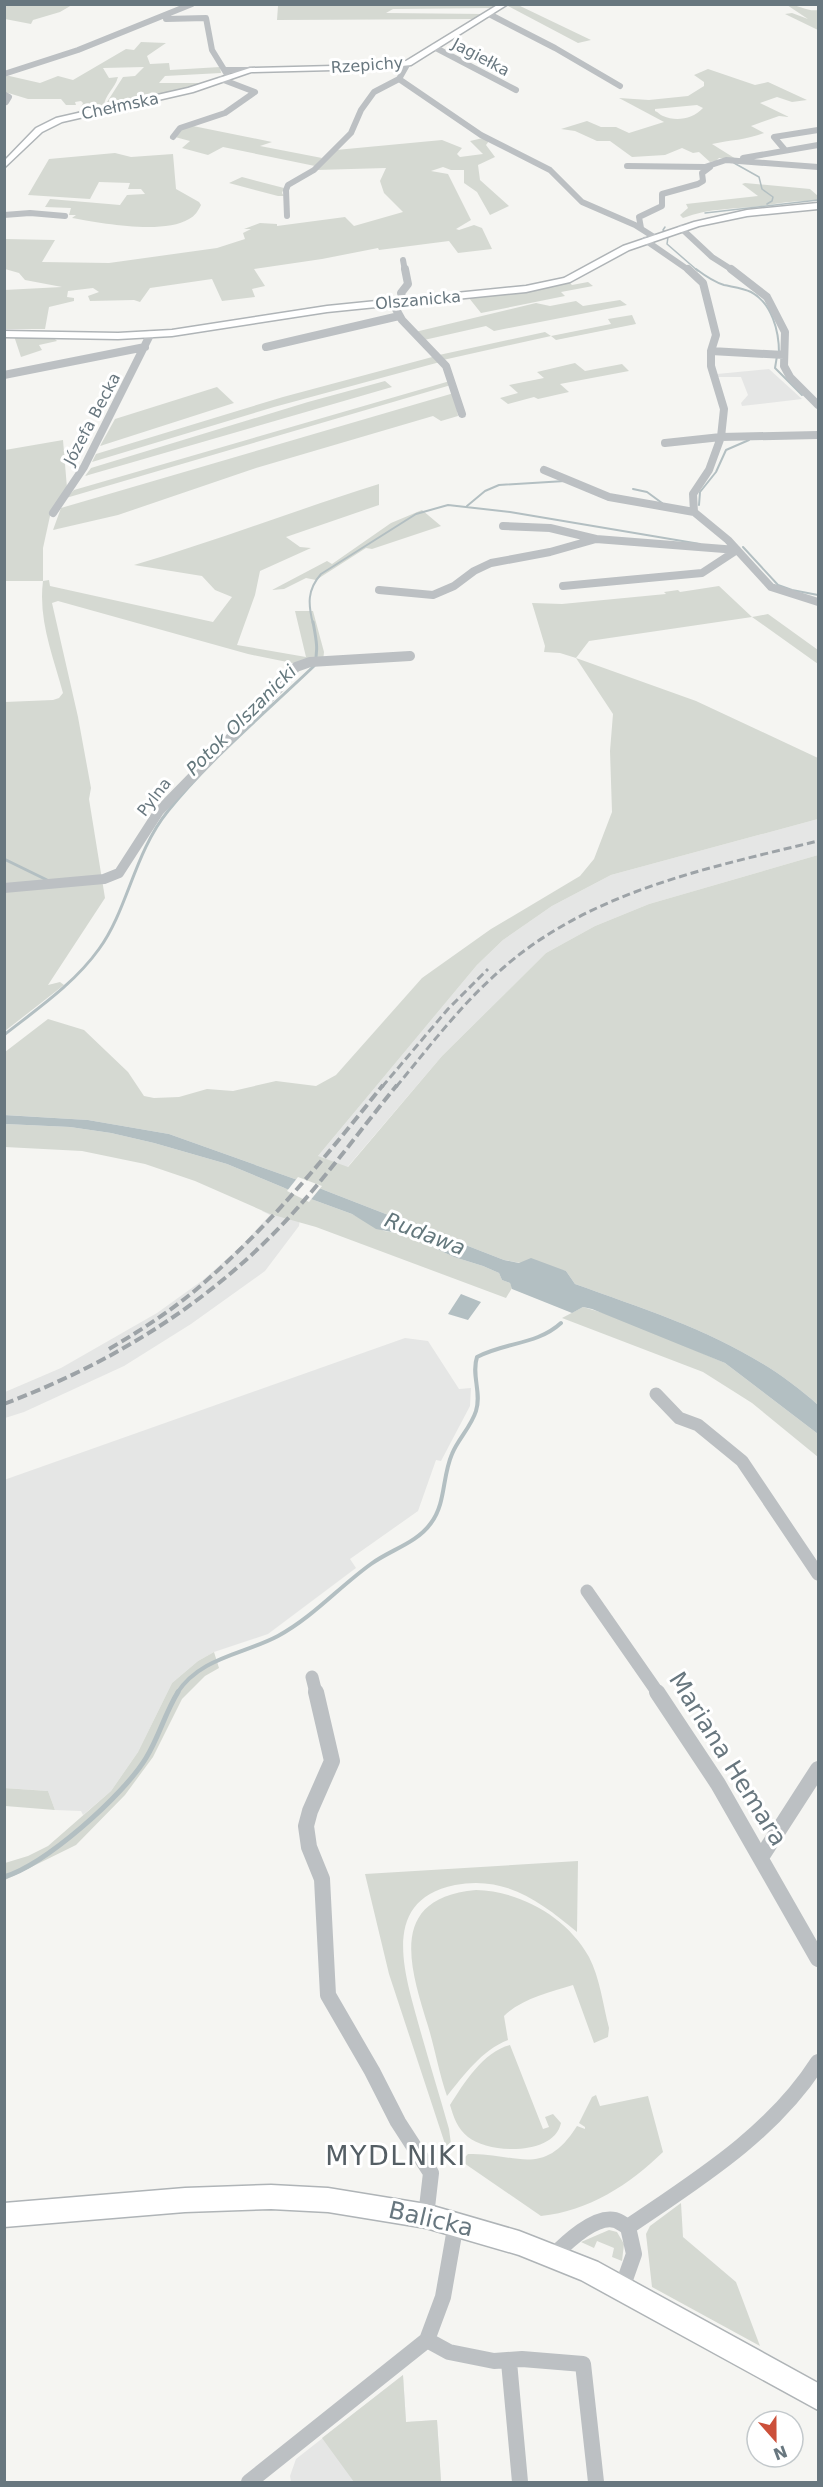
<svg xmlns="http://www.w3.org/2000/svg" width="823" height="2487" font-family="'DejaVu Sans',sans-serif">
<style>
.built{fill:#e5e6e5}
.green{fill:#d5d9d2;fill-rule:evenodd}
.water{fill:#b3bfc2}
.pier{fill:#f5f5f2}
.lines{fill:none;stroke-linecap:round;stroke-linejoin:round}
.stream-far4{stroke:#b3bfc2;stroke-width:1.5}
.stream-far3{stroke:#b3bfc2;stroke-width:2}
.stream-far2{stroke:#b3bfc2;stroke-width:3}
.stream-far1{stroke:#b3bfc2;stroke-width:4}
.stream{stroke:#b3bfc2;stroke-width:5}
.secondary-casing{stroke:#afb4b7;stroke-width:3}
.street-far4{stroke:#bcc0c3;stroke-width:6}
.street-far3{stroke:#bcc0c3;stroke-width:8}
.street-far2{stroke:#bcc0c3;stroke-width:10}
.street-far1{stroke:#bcc0c3;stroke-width:13}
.street{stroke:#bcc0c3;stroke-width:16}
.secondary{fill:#fff;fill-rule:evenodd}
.rail-far1{stroke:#9da3a7;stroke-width:3;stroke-dasharray:8 4;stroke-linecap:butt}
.rail{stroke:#9da3a7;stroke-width:4;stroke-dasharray:10 4.5;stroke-linecap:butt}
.labels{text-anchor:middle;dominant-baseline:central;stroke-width:6;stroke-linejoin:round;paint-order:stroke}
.far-street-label{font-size:16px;fill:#68777f;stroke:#fff}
.far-water-label{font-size:18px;font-style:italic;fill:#63777c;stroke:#fff}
.water-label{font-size:21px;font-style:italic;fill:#63777c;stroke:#fff}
.near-street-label{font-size:24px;fill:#68777f;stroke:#fff}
.near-quarter-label{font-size:27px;letter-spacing:1.5px;fill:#555f65;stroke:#fff}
</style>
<rect width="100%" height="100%" fill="#f5f5f2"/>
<path class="built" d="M 769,369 L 802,399 L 742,406 L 741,403 L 748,395 L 741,377 L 718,377 L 717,374 Z
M 818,819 L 818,855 L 649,904 L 595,926 L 546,953 L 442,1056 L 344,1171 L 301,1211 L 299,1226 L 265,1271 L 191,1324 L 124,1366 L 24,1412 L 5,1418 L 5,1392 L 61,1368 L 157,1313 L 203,1280 L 238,1249 L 270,1215 L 262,1211 L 318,1156 L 477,965 L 503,940 L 552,906 L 611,875 Z
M 405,1338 L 428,1341 L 459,1389 L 471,1388 L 470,1406 L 441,1461 L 436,1460 L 418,1511 L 350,1559 L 356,1568 L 268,1634 L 214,1652 L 198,1661 L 172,1683 L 138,1752 L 111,1791 L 83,1815 L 81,1811 L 55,1810 L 48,1791 L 5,1788 L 4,1480 Z
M 403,2375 L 406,2422 L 437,2420 L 441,2482 L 291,2482 L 290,2476 L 296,2459 Z"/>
<path class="green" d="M 4,5 L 5,4 L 72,5 L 60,12 L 33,20 L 31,24 L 5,19 Z
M 500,5 L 495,8 L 393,9 L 386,13 L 486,14 L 475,19 L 277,20 L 278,6 Z
M 506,5 L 518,5 L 591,40 L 578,43 Z
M 787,5 C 799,4 807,12 818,10 L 818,30 L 785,14 L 792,13 L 808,19 Z
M 141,42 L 166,43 L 147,56 L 150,64 L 169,63 L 170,70 L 220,67 L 221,73 L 165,76 L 159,83 L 206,83 L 186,90 L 109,106 L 107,102 L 123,77 L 135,76 L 144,67 L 103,68 L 109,78 L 118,77 C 115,89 104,95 104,107 L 73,114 L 79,111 L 83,103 L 81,101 L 75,102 L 76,105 L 66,105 L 61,99 L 28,99 L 5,92 L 5,75 L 40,83 L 58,76 L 73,80 L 126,49 L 134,50 Z
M 708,69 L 755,85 L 768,82 L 807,100 L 792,102 L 777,97 L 760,103 L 789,117 L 779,116 L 751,126 L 764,133 C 746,140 730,140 712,144 L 736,159 L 719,158 L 716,161 L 710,162 L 699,152 L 693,153 L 682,148 L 665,155 L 632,157 L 610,141 L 597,141 L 575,131 L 561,129 L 587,121 L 601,127 L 616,127 L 629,133 L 664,122 L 619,98 L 649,100 L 688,96 L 704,86 L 704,82 L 694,75 ZM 697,105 L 703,108 C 693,119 676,122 663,116 C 660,115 658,112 655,111 L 655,109 Z
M 188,125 L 272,142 L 260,146 L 322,158 L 315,166 L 223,147 L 208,155 L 182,148 L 190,141 L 175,137 L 180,130 Z
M 483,138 L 489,141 L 486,145 L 495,157 L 478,165 L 480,180 L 509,206 L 490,215 L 477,192 L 464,183 L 464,170 L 451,170 L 443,167 L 431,171 L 448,174 L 471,220 L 456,229 L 459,230 L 474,225 L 482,228 L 492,249 L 458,253 L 449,241 L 379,250 L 378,248 L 322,259 L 254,269 L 265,286 L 252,289 L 255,297 L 222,301 L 212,279 L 150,288 L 140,302 L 134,300 L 90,301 L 88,296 L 99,292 L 93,288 L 68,291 L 67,297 L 74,298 L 74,301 L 49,307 L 45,329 L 5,329 L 4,290 L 62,287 L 25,280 L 19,273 L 5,269 L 5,239 L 55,240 L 42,262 L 109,263 L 217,248 L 245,239 L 243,233 L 251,229 L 244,229 L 260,223 L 277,224 L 277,226 L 345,217 L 354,226 L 403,212 L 384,193 L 380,181 L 386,168 L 316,170 L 336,150 L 442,140 L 462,148 L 457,154 L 460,157 L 483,154 L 470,141 Z
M 115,153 L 131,157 L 173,154 L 176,189 L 199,202 L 201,205 C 198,211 195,216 189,219 C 163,235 100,223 72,218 L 76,215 L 69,215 L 71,208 L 45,207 L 50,199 L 120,205 L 127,195 L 145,194 L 141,189 L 128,189 L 130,183 L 99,182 L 90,199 L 28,195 L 49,159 Z
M 242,177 L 284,188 L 282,193 L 284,196 L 278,196 L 229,183 Z
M 745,183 L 810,189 L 818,196 L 818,201 C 799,200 781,203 762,206 C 735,209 709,208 683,218 L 680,215 L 688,208 L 686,204 L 758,196 L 742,184 Z
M 569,282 L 572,285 L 588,282 L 593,286 L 561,292 L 565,296 L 481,313 L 469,298 L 517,293 Z
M 620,300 L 627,305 L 494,331 L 486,326 L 424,340 L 415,332 L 536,303 L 550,306 L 576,301 L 583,306 Z
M 632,315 L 636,324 L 556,340 L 551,336 L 443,360 L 439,355 L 545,332 L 551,336 L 611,324 L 608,319 Z
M 14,336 L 53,337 L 57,341 L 39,345 L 42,350 L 21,357 Z
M 436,356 L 440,362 L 274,407 L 92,462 L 96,454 L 283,397 Z
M 575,363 L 585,371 L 622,364 L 629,371 L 560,384 L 569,392 L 538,399 L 534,397 L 508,404 L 500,398 L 518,393 L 509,385 L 544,378 L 537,372 Z
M 385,381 L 392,387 L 85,476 L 91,468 L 308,402 Z
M 450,381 L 451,385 L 66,498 L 74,490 Z
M 217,387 L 234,403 L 100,446 L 115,419 Z
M 454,393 L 458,416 L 441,421 L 433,416 L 256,468 L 118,515 L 53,530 L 61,508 Z
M 63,440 L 67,488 L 50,516 L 43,548 L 43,581 L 49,580 L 50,586 L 213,622 L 232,597 L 215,590 L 202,576 L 134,565 C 216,541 296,510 379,484 L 379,505 L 286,537 L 300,547 L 311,548 L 260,571 L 255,595 L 237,645 L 306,657 L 295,611 L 313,611 L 324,652 L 323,661 L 297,664 L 248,654 L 58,601 L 52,603 L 78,717 L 91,788 L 89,799 L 105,898 L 48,985 L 60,982 L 64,985 L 5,1031 L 5,702 L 53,700 L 59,698 L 63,693 C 53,656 38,620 43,581 L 5,581 L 5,450 Z
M 422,510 L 441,526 L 372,549 L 366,548 L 316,580 L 306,578 L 284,589 L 272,590 L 327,561 L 332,564 L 391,523 Z
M 719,586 L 752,617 L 768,614 L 818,650 L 818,664 L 752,617 L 589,641 L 576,658 L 696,701 L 818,758 L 818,819 L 611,875 L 552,906 L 503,940 L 477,965 L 318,1156 L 348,1167 L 442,1056 L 546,953 L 595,926 L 649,904 L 818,855 L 818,1405 C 749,1342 661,1315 575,1284 L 566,1271 L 504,1260 L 306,1183 L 169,1134 L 88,1120 L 5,1115 L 5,1052 L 48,1019 L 84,1030 L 128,1072 L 144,1096 L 154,1098 L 179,1097 L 207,1089 L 233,1091 L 276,1081 L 316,1086 L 336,1075 L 422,978 L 491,929 L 580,876 L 594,859 L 612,812 L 610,751 L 613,714 L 576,658 L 560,653 L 544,652 L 545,646 L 532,603 L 562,604 L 666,594 L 664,592 L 678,590 L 680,592 Z
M 5,1124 L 70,1127 L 111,1133 L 154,1143 L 227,1164 L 311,1199 L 352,1214 L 384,1231 L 407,1235 L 454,1257 L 483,1266 L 499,1273 L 502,1280 L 510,1283 L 512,1288 L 506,1298 L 316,1227 L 270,1214 L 195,1181 L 145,1164 L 82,1151 L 5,1147 Z
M 583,1307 L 617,1317 L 725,1363 L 818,1434 L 818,1457 L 752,1403 L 703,1372 L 562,1318 Z
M 214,1652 L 219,1668 L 205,1676 L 182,1699 L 153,1757 L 125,1795 L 76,1845 L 5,1880 L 5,1863 L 28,1856 L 48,1846 L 111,1791 L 138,1752 L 172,1683 L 198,1661 Z
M 4,1788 L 48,1791 L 55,1810 L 5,1806 Z
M 578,1861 L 577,1932 C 541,1902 505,1875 455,1885 C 376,1901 407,1980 421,2033 C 430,2065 440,2097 449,2129 L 451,2144 L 448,2153 L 389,1974 L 365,1874 Z
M 476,1890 C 520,1891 567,1917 589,1957 C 600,1978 603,2005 609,2028 L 608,2037 L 594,2043 L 573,1985 C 550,1992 521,1999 504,2016 L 508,2040 C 482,2050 464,2075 447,2096 C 439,2073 435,2049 428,2026 C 409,1965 388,1898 476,1890 Z
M 510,2045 L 543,2129 L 549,2127 L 545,2117 L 553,2114 L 561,2123 C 554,2156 489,2154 468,2137 C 457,2128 454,2118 450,2105 C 464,2083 483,2052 510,2045 Z
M 596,2095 L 600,2106 L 648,2096 L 663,2152 C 629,2185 589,2211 541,2216 L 461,2161 L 468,2154 C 515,2152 543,2180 577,2126 L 585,2129 L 585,2127 L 579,2123 L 592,2097 Z
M 681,2203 L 683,2237 L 736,2282 L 760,2346 L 652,2287 L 646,2234 L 650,2226 Z
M 609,2230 L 617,2232 L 624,2244 L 622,2261 L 612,2257 L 614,2248 L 597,2241 L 594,2248 L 581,2242 Z
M 403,2375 L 406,2422 L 437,2420 L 441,2481 L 354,2482 L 322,2438 Z"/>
<path class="water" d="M 4,1115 L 88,1120 L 169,1134 L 306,1183 L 504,1260 L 519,1263 L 531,1258 L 566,1271 L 575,1284 C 661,1315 749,1342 818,1405 L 818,1434 L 725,1363 L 592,1309 L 583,1307 L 572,1313 L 512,1289 L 510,1283 L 502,1280 L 499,1273 L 483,1266 L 454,1257 L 407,1235 L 376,1229 L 352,1214 L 311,1199 L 227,1164 L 154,1143 L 111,1133 L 70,1127 L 5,1124 Z
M 461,1294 L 481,1302 L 468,1320 L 448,1314 Z"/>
<path class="pier" d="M 298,1177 L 322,1186 L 309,1202 L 287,1191 Z"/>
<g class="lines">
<path class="stream-far4" d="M 734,163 L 759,177 L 762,189 L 773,197 L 772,201 L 767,204
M 705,213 L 818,200
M 665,227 L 663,230 L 668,237 L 667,244 L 698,271"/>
<path class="stream-far3" d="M 696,269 C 704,275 714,282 724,285 C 733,287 743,288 751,292 C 772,303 779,331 779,353
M 777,356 L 775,368 L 802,395
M 633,489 L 647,492 L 662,503
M 699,505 L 700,492 L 716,472 L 726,450 L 749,440
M 467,506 L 485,491 L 499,485 L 565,481
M 743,547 L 778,585 L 792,590 L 818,595
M 313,624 C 308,604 307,590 321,574 L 416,514 L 448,505 L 510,512 L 700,544"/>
<path class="stream-far2" d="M 4,859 L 47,880
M 4,1035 C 37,1009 74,984 99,949 C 128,909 134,853 168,811 C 211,758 265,713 314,666 C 319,651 316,638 313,622"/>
<path class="stream-far1" d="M 177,1693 C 201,1657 242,1655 278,1636 C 313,1617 339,1587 371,1564 C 390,1550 417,1543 431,1523 C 446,1503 442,1477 452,1454 C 458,1439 471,1427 476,1411 C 482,1393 471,1375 477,1357 C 505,1342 537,1345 561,1323"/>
<path class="stream" d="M 4,1877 C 46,1864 123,1796 146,1758 C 159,1737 165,1713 178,1692"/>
<g class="secondary-casing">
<path id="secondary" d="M 499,4 L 508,4 L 411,65 L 373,69 L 251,72 L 193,92 L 62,122 L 42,132 L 4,168 L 4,161 L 36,128 L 56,118 L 188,88 L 250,68 L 373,65 L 406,61 Z
M 818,203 L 818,209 L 747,216 L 699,226 L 629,250 L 570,282 L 526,292 L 327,312 L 172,336 L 118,339 L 4,337 L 4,331 L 118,333 L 172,330 L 327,306 L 526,286 L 564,278 L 623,246 L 694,222 L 747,210 Z
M 271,2185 L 328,2188 L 426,2204 L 519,2231 L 598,2262 L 818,2383 L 818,2410 L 581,2280 L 519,2255 L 426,2228 L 328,2212 L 271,2209 L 185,2212 L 4,2227 L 4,2203 L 185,2188 Z"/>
</g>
<path class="street-far4" d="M 489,14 L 555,48 L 620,86
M 166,19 L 206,18 L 212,50 L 228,76
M 434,47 L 516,90
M 225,70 L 250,70
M 4,74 L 78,50 L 192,4
M 399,79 L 481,135 L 550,170 L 582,202 L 635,225 L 654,237
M 399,79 L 408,63
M 4,94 L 9,97 L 6,102
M 173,137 L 180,128 L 225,113 L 255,92 L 221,79
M 785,150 L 774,137 L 818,130
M 743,158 L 818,145
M 627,166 L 705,167 L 726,160 L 818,167
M 4,215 L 30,213 L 65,216
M 287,216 L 286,190 L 288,185 L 314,170 L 351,133 L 361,110 L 374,92 L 399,79
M 641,228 L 639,217 L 662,206 L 662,194 L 698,184 L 703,181 L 702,173 L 710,167
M 681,228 L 712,257 L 734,271
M 645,240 L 690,271
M 403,260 L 405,271"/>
<path class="street-far3" d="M 688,269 L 703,283 L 716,335 L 711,351 L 711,366 L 724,409 L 721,437 L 709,470 L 693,494 L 694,512 L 728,540 L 771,587 L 818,602
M 731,269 L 767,297 L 785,332 L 784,366 L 790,377 L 818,405
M 403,301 L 401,293 L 408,284 L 405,269
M 392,302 L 402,320 L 446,366 L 462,414
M 266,347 L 399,316
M 711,351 L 784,355
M 4,375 L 145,347
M 665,443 L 721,437 L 818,435
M 544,470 L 609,497 L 694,512
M 53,513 L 84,467 L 150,335
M 503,526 L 550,528 L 596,539
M 563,586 L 702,573 L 737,550
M 379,590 L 433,595 L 454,586 L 474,571 L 491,563 L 550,552 L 596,539 L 737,550"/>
<path class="street-far2" d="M 4,888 L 104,879 L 119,873 L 159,811 L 280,687 L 296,667 L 310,662 L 410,656"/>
<path class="street-far1" d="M 656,1394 L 679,1418 L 698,1425 L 742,1461 L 818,1574
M 587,1591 L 658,1693
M 312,1677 L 316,1693"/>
<path class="street" d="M 316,1692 L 332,1761 L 310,1811 L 306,1826 L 309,1847 L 322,1879 L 328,1995 L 372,2071 L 398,2122 L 431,2173 L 426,2216
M 657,1692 L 718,1784 L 818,1959
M 762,1856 L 818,1769
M 628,2227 C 697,2180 772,2134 818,2062
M 553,2256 C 566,2243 595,2215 615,2220 C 619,2221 624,2225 628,2227 L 634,2254 L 622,2288
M 427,2340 L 449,2352 L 494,2361 L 522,2359 L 583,2364 L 596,2482
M 509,2362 L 520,2482
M 249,2482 L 427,2340 L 443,2297 L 456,2223"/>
<use href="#secondary" class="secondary"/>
<path class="rail-far1" d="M 382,1087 L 448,1009 L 488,969
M 396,1087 C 430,1046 462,1003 503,968 C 591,891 708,868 818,841"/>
<path class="rail" d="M 109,1349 C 138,1332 166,1314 192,1293 C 265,1232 324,1159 383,1085
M 4,1404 C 101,1367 187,1317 262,1245 C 312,1197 353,1139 397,1085"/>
</g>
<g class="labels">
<g class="far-street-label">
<text transform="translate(481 57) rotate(28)">Jagiełka</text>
<text transform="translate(367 65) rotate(-4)">Rzepichy</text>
<text transform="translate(120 106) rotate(-12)">Chełmska</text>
<text transform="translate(418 300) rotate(-5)">Olszanicka</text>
<text transform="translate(92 419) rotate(-62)">Józefa Becka</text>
<text transform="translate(154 797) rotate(-52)">Pylna</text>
</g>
<g class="far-water-label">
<text transform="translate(241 720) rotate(-45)">Potok Olszanicki</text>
</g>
<g class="water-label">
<text transform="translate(425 1234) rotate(21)">Rudawa</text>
</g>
<g class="near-street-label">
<text transform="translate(728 1759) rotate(58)">Mariana Hemara</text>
<text transform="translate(431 2219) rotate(13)">Balicka</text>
</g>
<g class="near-quarter-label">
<text x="396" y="2155">MYDLNIKI</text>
</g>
</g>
<rect width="823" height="2487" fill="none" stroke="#68777f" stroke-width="12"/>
<g transform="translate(775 2439) rotate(159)"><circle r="28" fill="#ffffff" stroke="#c3c9cc" stroke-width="1.5"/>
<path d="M0-4.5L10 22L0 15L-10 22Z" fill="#cc503a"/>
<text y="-9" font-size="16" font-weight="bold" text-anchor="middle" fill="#68777f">N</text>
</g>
</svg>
